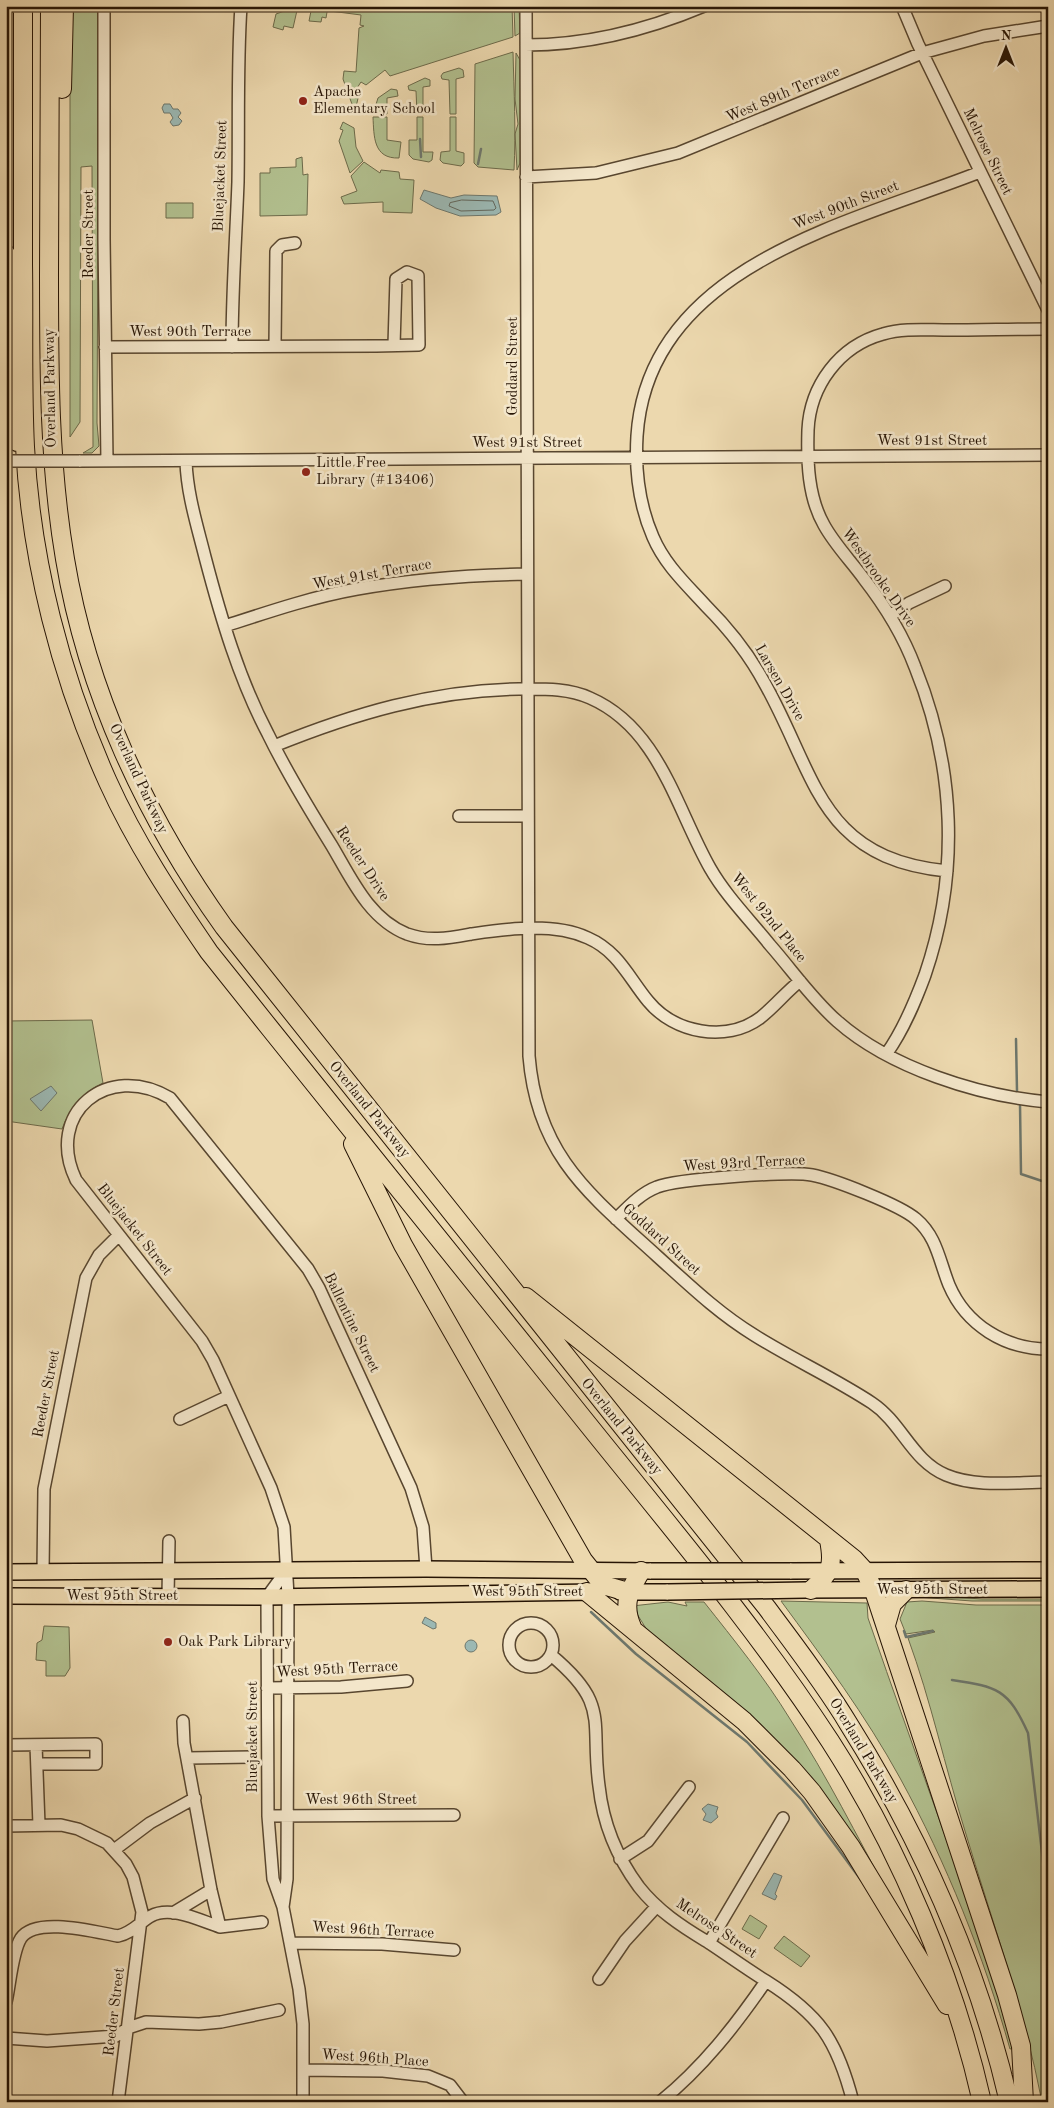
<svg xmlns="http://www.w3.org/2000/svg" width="1054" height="2108" font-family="'Old Standard TT',serif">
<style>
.green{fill:#b2c08f;stroke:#6c6a4a}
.water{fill:#9bb8b3;stroke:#6d776d}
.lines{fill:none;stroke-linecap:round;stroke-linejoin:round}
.shore{stroke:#61665c;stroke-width:1}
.stream{stroke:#6d776d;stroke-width:2.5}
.minor-casing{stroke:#58462f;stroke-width:14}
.major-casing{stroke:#271505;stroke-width:18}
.highway-casing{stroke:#271505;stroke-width:20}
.minor{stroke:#f3e6ca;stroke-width:11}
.major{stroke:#ecd8ae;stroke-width:15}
.highway{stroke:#ecd8ae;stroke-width:18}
.minor-bridge-casing{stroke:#58462f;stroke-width:14;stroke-linecap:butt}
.major-bridge-casing{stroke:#271505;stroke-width:18;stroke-linecap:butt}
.minor-bridge{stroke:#f3e6ca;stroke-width:11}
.major-bridge{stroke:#ecd8ae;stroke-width:15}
.poi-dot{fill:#8f2418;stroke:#f3e6ca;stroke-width:2}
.labels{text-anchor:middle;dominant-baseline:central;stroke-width:5;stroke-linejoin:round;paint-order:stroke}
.poi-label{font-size:15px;fill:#271505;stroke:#f3e6ca;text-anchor:start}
.street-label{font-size:15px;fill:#271505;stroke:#f3e6ca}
</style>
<rect width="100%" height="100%" fill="#ecd8ae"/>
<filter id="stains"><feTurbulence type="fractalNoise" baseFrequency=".004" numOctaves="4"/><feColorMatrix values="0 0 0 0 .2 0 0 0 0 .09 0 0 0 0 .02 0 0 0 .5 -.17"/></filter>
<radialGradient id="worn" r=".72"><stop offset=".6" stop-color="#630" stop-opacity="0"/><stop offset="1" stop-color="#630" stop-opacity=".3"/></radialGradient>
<path class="green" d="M 70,6 L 99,6 L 97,423 L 99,446 L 92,453 L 83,453 L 93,447 L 92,166 L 81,167 L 80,422 L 70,437 Z
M 298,6 L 293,28 L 284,26 L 283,30 L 273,27 L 276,14 Z
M 312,6 L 328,6 L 326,18 L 322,17 L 321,22 L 309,21 Z
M 332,6 L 512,6 L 513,37 L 390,76 L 385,70 L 366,85 L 361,82 L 355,91 L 359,94 L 356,107 L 353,107 L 343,79 L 344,71 L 356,72 L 359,28 L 364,26 L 360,25 L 361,15 L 330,11 Z
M 514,6 L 519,6 L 520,33 L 515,36 Z
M 513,52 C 514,92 516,131 514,170 L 478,167 L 474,163 L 475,64 Z
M 516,53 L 520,60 L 520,163 L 517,170 L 515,134 L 518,124 L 515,99 Z
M 459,68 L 463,70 L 464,77 L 456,79 L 456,114 L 450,114 L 449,80 L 442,79 L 441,76 L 443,73 Z
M 425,78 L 430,80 L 430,86 L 423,87 L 423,113 L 417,113 L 416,91 L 409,90 L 408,86 Z
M 391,89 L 397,90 L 398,96 L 387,98 L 387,114 L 373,114 L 378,98 Z
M 373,117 L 387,117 L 387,140 L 401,142 L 399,158 C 373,159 374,136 373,117 Z
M 417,117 L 423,117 L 423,152 L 433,152 L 432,160 L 429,162 L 413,159 L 409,155 L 409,140 L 417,140 Z
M 450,117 L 456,117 L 456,151 L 464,153 L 464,163 L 461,166 L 443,163 L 440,160 L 441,152 L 450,151 Z
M 343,122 L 354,128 L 356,147 L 363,161 L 350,173 L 339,141 L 343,130 L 340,129 Z
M 302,157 L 303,175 L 308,174 L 307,215 L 260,216 L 260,173 L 270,173 L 270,168 L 296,167 L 296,159 Z
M 364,162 L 380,173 L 381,170 L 399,172 L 400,179 L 414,180 L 412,213 L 383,212 L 383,202 L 344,204 L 341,197 L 357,191 L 351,176 Z
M 166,203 L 193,203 L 193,218 L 166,218 Z
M 92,1020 L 103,1083 C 82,1093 70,1107 62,1129 L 6,1121 L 6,1021 Z
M 936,1596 L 982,1599 L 1048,1599 L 1048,1601 L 972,1601 L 917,1597 Z
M 781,1601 L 867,1603 L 868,1618 C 917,1761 972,1902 1014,2048 L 1010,2049 C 983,1954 947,1864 900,1778 C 866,1716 823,1658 781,1601 Z
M 922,1601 L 976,1605 L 1048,1605 L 1048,2102 L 1042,2102 C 1024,2009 992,1921 965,1831 C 945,1767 931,1701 908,1638 L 935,1632 L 933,1630 L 906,1634 L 900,1619 L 907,1602 Z
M 668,1602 L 687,1606 L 685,1602 L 704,1602 C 734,1640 765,1678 790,1719 C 827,1776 857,1836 889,1895 L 803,1771 L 785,1749 L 748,1713 L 647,1630 L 632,1606 Z
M 44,1626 L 69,1627 L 70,1668 L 65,1676 L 46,1676 L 46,1661 L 36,1660 L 37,1643 L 42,1640 Z
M 750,1915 L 767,1926 L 759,1939 L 742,1929 Z
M 784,1936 L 810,1956 L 801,1967 L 774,1948 Z"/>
<path class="water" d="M 164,104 L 170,104 L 173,109 L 178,109 L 181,113 L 178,117 L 182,121 L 179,125 L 173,126 L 170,122 L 173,118 L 170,113 L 164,113 L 162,108 Z
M 424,190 L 451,198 L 464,195 L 497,196 L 501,212 L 496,215 L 460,216 L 436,208 L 420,199 Z
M 51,1086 L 57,1093 L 41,1111 L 30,1099 Z
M 425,1617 L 436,1623 L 436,1628 L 433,1629 L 422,1623 Z
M465 1646a6 6 0 1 1 12 0a6 6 0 1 1-12 0Z
M 708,1804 L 718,1807 L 716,1813 L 718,1817 L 711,1823 L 703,1820 L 706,1814 L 702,1809 Z
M 774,1873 L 782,1876 L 775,1894 L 777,1896 L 775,1900 L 762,1894 Z"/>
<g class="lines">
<path class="shore" d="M 462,200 L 493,201 L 496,208 L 494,210 L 461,211 L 449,206 L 450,203 Z"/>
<path class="stream" d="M 420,139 L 421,157
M 478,164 L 481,149
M 1016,1039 L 1017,1091
M 1020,1104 L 1021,1174 L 1048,1183
M 591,1612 L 636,1654 L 747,1742 L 802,1800 L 861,1880
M 904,1631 L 906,1637 L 933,1631
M 952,1680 C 998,1687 1008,1689 1028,1733 L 1048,1904"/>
<g class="minor-casing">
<path id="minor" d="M 104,6 L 104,239 L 107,461
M 526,6 L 529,1056 C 537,1155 589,1194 657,1256 C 688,1284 718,1313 754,1335 C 792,1359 834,1378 872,1403 C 902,1423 912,1461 946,1475 C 977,1488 1015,1482 1048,1482
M 902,6 L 918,44 L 1048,310
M 526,45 C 589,45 647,30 704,6
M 526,177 L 596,173 L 678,153 L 922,53 L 984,36 L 1048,26
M 275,346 L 276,251 L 282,245 L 295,243
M 105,347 L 376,346 L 419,345 L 418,276 L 407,272 L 396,279 L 394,345
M 232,347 C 232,292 236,237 238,182 C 239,124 237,65 241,6
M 79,461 L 1048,455
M 186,461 C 187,494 197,525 205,557 C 221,618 239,679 268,734 C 287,773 309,809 332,846 C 351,878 369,919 407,934 C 429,942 449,938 471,934 C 507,929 553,922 588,938 C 618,951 629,978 648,1001 C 674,1033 726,1043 760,1018 C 774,1007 786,992 800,981
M 890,616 L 909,603 L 945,586
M 225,626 C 268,612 312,597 357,589 C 413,579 470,575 527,574
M 274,746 C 353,714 433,690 519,689 C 543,689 568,688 590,698 C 659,728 676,808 710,868 C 726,896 750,920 770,945 C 792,970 812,999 837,1021 C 890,1068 979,1096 1048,1102
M 459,816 L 528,816
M 947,871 C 819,858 817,777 765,684 C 750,656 729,629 706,606 C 686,584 665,565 653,537 C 639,505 635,470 637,436 C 648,265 851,223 980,172
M 887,1053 C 904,1029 915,1002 925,975 C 960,873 955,766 915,667 C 903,635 885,606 864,579 C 851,561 835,545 824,525 C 808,497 807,462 808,430 C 810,386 839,346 883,334 C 903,328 925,330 946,330 C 980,330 1014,329 1048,329
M 616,1219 C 628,1207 641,1193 657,1187 C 676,1179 791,1171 812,1175 C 833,1179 900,1205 916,1219 C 937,1237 939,1260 949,1285 C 966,1325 1005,1349 1048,1349
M 180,1419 L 229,1396
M 286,1571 L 267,1597 L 268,1816 L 273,1879 L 283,1907 L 299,1989 L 303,2024 L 303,2102
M 43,1572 L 44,1489 L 86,1278 L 99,1255 L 119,1235
M 168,1596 L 169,1541
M509 1645a22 22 0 1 1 44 0a22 22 0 1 1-44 0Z
M 551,1655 C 611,1705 590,1720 599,1786 C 603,1824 616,1856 639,1887 C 657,1910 681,1926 706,1941 C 726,1954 745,1968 766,1981 C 820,2015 837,2040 853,2102
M 267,1688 L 341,1687 L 407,1681
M 6,1745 L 96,1744 L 96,1764 L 37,1764
M 36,1745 L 39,1825
M 188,1758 L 252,1757
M 268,1816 L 454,1815
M 6,1826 L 61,1825 L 78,1829 L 107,1843 L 126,1864 L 133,1877 L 142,1912 L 118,2102
M 114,1850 L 150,1823 L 195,1798
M 620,1859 L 648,1841 L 689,1787
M 283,1907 L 287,1879 L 288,1596 L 284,1527 L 271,1488 L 213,1360 L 202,1341 L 76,1180 C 44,1113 108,1061 170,1098 L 308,1269 L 319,1288 L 411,1488 L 423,1527 L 426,1569
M 173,1913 L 211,1890
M 220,1927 L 262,1922
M 290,1943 L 382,1944 L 454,1950
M 709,1943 L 783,1818
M 599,1979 L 625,1941 L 657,1906
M 6,2002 C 10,1985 12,1952 21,1938 C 36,1916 95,1932 118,1936 C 132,1933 139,1923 151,1916 C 171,1905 201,1921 220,1927 L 211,1890 L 184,1743 L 183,1721
M 6,2038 L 47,2041 L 116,2036 L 128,2028 L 146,2022 L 199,2024 L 221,2022 L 279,2010
M 304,2070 L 383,2071 L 428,2076 L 450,2085 L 463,2102
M 660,2102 C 703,2067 735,2026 766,1981"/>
</g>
<g class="major-casing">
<path id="major" d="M 790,1571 L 1048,1570
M 6,1572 L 426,1569 L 651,1571
M 806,1590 L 1048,1589
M 620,1592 L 668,1592
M 6,1596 L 267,1597 L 597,1592"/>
</g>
<g class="highway-casing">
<path id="highway" d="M 23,6 C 23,92 23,178 23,264 C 24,325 22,386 25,447 C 31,561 61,678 108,782 C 135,842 172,898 209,952 C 330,1104 452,1255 574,1407 C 661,1516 753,1623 830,1741 C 899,1848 954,1978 982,2102
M 50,6 C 50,96 50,186 49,276 C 49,371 49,465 65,559 C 87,692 146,818 224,927 L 767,1608 C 795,1646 824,1683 848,1723 C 921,1839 978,1968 1009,2102
M 62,89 L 64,6
M 6,254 L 9,406 L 17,442
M 353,1144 L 403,1245 L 583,1560 L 603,1585 L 628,1592
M 526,1297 L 854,1559 L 865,1571 L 874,1591 L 1007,1995 L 1021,2046 L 1024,2102
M 811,1590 C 831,1573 834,1566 829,1540
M 587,1592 L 744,1721 L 792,1769 L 812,1792 L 851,1847 L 947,2005
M 886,1625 L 892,1604 L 906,1590
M 632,1627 C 622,1604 629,1591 641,1571"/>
</g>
<use href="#minor" class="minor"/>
<use href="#major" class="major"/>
<use href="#highway" class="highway"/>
<g class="minor-bridge-casing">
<path id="minor-bridge" d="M 6,461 L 79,461"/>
</g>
<g class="major-bridge-casing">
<path id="major-bridge" d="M 651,1571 L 790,1571
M 668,1592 L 806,1590"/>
</g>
<use href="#minor-bridge" class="minor-bridge"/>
<use href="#major-bridge" class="major-bridge"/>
</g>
<g class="poi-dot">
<circle cx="303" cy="101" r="5"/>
<circle cx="306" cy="472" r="5"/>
<circle cx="168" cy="1642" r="5"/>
</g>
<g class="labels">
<g class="poi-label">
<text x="313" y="92">Apache<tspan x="313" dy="17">Elementary School</tspan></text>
<text x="316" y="463">Little Free<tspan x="316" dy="17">Library (#13406)</tspan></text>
<text x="178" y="1642">Oak Park Library</text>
</g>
<g class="street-label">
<text transform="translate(783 95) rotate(-23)">West 89th Terrace</text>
<text transform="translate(987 152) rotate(64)">Melrose Street</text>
<text transform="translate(221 176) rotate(-88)">Bluejacket Street</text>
<text transform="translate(846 206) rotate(-21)">West 90th Street</text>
<text transform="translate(89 234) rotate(-90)">Reeder Street</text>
<text x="190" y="332">West 90th Terrace</text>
<text transform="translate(513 366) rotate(-90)">Goddard Street</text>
<text transform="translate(51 388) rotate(-91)">Overland Parkway</text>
<text x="932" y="441">West 91st Street</text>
<text x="527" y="443">West 91st Street</text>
<text transform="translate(372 575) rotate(-10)">West 91st Terrace</text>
<text transform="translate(878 578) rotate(55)">Westbrooke Drive</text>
<text transform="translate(779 683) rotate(60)">Larsen Drive</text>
<text transform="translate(138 779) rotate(65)">Overland Parkway</text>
<text transform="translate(362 864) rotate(57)">Reeder Drive</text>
<text transform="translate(768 918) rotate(51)">West 92nd Place</text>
<text transform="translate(369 1110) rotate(51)">Overland Parkway</text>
<text transform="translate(744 1164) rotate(-3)">West 93rd Terrace</text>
<text transform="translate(134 1230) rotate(52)">Bluejacket Street</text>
<text transform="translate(661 1240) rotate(42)">Goddard Street</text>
<text transform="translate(351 1323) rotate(64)">Ballentine Street</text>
<text transform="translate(47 1394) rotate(-79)">Reeder Street</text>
<text transform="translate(621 1427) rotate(51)">Overland Parkway</text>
<text x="932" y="1590">West 95th Street</text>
<text x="527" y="1592">West 95th Street</text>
<text x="122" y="1596">West 95th Street</text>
<text transform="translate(337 1670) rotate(-3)">West 95th Terrace</text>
<text transform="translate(253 1737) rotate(-90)">Bluejacket Street</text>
<text transform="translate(863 1751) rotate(59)">Overland Parkway</text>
<text x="361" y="1800">West 96th Street</text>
<text transform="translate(716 1929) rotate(34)">Melrose Street</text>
<text transform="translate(373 1931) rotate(3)">West 96th Terrace</text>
<text transform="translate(115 2012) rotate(-83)">Reeder Street</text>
<text transform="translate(375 2059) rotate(4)">West 96th Place</text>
</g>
</g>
<rect width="1054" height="2108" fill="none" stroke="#ecd8ae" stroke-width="25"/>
<rect x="8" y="8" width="1039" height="2093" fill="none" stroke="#271505" stroke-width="2.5"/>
<rect x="12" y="12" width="1029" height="2083" fill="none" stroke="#271505"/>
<g transform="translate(1006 48)" stroke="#f3e6ca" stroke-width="4" paint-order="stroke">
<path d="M0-4L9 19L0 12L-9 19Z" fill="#271505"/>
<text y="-8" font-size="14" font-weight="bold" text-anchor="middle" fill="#271505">N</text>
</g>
<rect width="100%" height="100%" filter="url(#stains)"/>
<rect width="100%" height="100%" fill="url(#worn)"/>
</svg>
